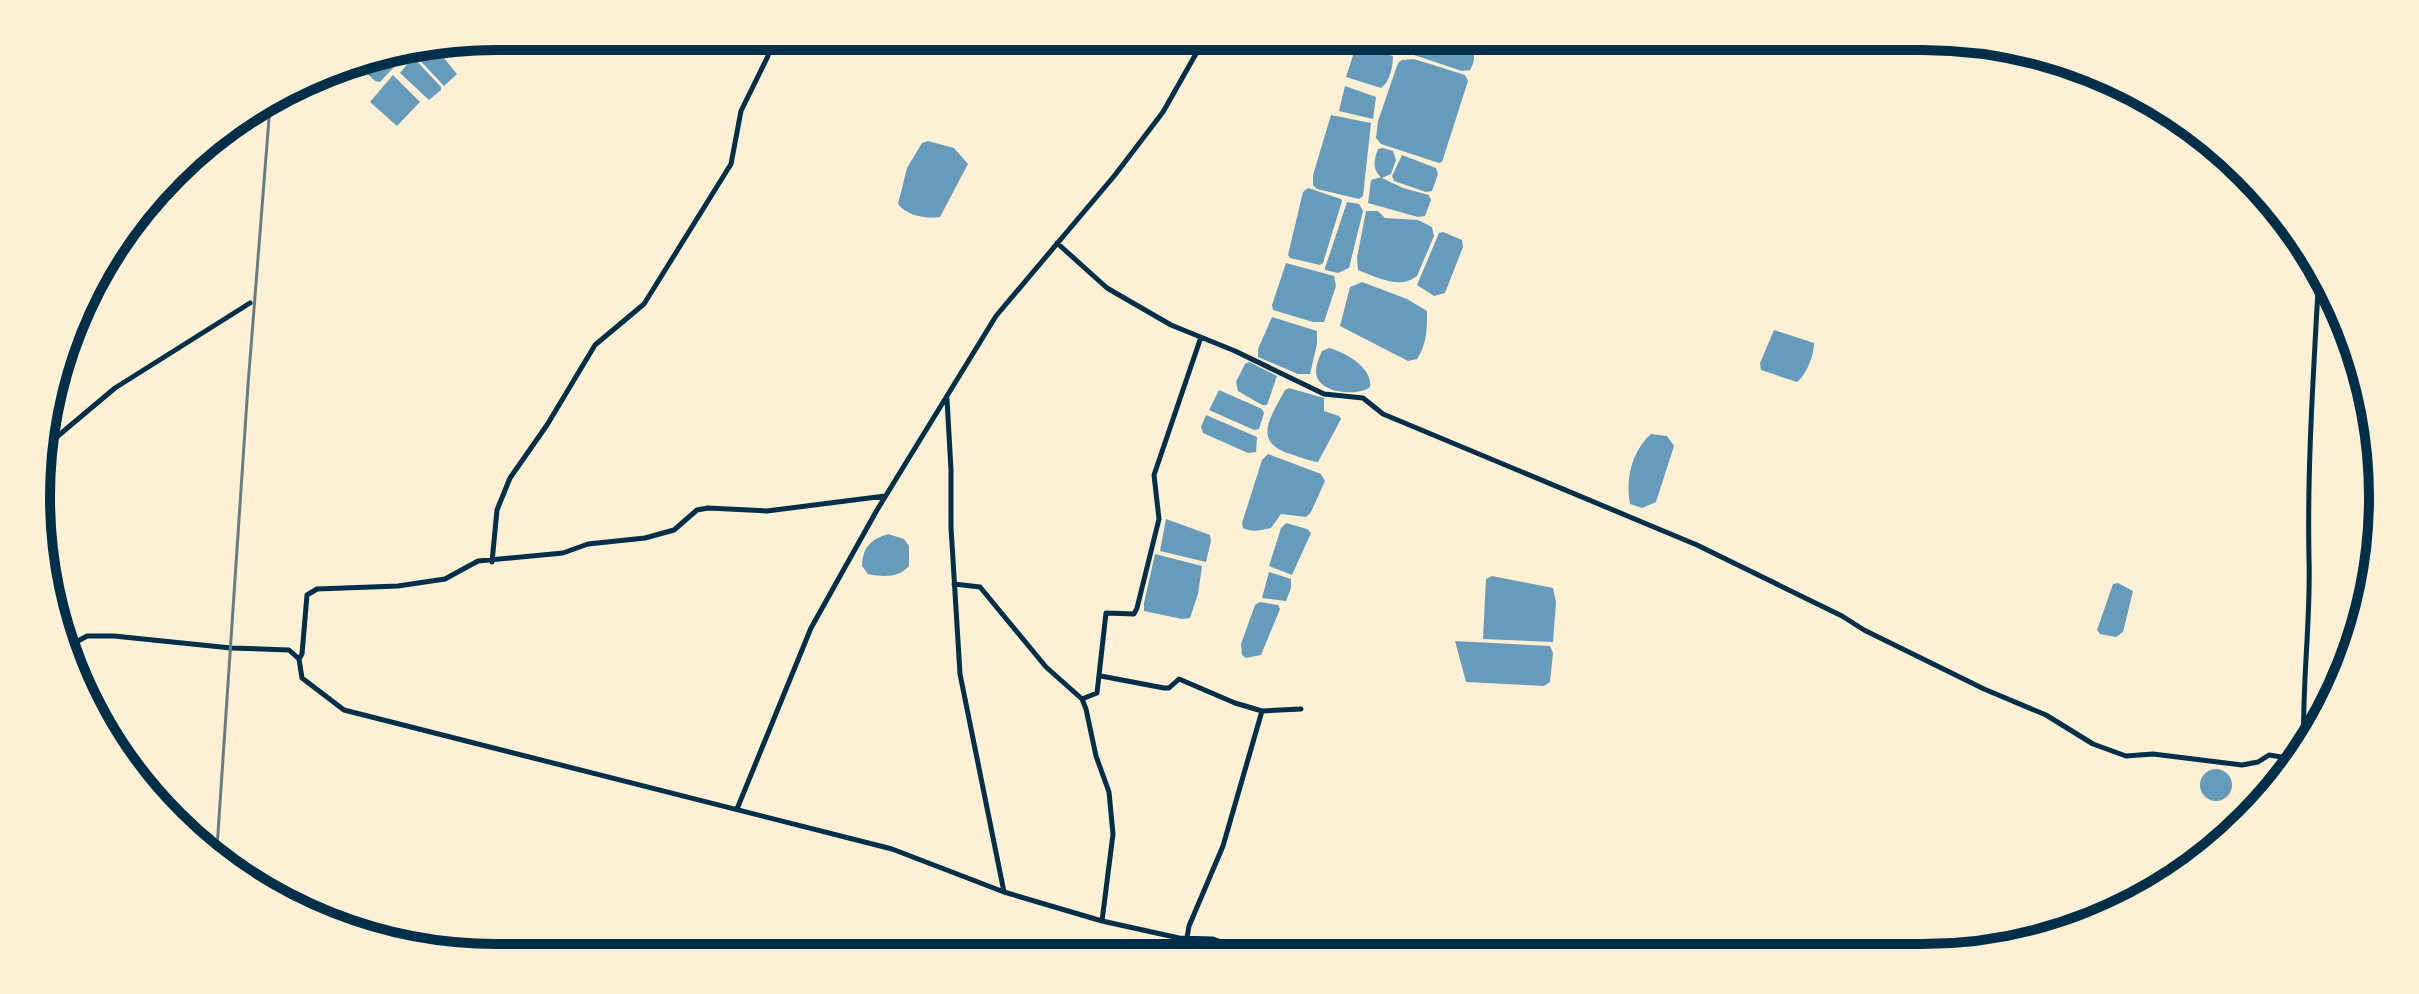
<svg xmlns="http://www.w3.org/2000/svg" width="2419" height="994" font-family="Lora,serif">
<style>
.water{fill:#669bbc}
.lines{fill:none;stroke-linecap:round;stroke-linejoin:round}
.minor{stroke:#003049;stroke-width:5}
.rail{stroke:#657d81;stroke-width:3}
.rim{fill:none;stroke:#003049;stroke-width:10}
</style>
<rect width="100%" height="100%" fill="#fdf0d5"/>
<path class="water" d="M 1404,36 L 1447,36 L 1469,44 C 1476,51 1475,62 1470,70 L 1462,71 L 1411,54 L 1409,50 L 1402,47 Z
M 434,46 L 457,74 L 444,86 L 414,54 L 415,50 Z
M 1362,48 L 1393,56 C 1393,66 1390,82 1381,88 L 1346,77 L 1355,49 Z
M 410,50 L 380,82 L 375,81 L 355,62 L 358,59 Z
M 413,57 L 441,87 L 441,90 L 429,100 L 400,73 Z
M 1414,59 L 1465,75 L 1468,81 L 1442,162 L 1439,163 L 1381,144 L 1376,138 L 1378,121 L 1398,63 L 1402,60 Z
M 393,75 L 420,102 L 397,126 L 370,102 Z
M 1345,86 L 1376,97 L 1373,119 L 1339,111 Z
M 1331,115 L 1371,123 L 1363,196 L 1359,199 L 1317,189 L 1313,185 L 1313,175 Z
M 928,141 L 954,148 L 968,164 L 940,217 C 926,219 907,216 898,204 L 907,168 L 922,143 Z
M 1383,148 L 1393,151 L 1396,160 L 1391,174 L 1382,178 L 1403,188 L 1429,195 L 1431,200 L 1425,216 L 1418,217 L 1368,203 L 1371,180 L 1381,177 C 1372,170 1374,159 1378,149 Z
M 1402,155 L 1436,168 L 1438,174 L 1432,191 L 1426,192 L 1394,181 L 1392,176 Z
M 1308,188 L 1341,199 L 1342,201 L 1323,263 L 1320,265 L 1290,258 L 1288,255 L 1303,192 Z
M 1347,202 L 1359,204 L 1363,211 L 1349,268 L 1338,273 L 1325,270 L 1325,268 Z
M 1366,211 L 1378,211 L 1385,218 L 1418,220 L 1432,227 L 1434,236 L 1417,276 C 1399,290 1377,277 1358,270 L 1357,258 Z
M 1443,232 L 1462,240 L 1463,247 L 1445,293 L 1434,296 L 1417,285 L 1439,233 Z
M 1286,263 L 1334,276 L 1336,286 L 1324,322 L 1313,322 L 1273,310 L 1272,305 Z
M 1362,282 L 1407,299 L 1427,311 C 1427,329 1427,344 1417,359 L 1408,361 L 1340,326 L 1350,287 Z
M 1272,317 L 1317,331 L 1317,344 L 1310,374 L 1298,374 L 1258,357 L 1258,349 Z
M 1774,330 L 1814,343 C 1814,355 1807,374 1797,382 L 1761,370 L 1760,363 Z
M 1329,348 C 1345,352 1373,368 1370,387 C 1359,396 1323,394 1317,377 C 1314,368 1319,358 1322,351 Z
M 1249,362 L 1277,376 L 1267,405 L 1262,405 L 1238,391 L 1236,382 L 1245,364 Z
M 1289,388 L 1324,398 L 1324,411 L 1339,416 L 1341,419 L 1318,462 C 1308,461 1298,456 1287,453 C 1252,440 1272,415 1285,390 Z
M 1219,390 L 1262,409 L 1264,413 L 1259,429 L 1254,430 L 1209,410 Z
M 1206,415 L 1257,437 L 1256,452 L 1248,453 L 1203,433 L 1201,427 Z
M 1651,434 L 1667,436 L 1674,446 L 1656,502 L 1642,508 L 1630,504 C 1625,479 1632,451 1651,434 Z
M 1268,454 L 1321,474 L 1325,481 L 1311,512 L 1306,517 L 1281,514 L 1271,528 C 1261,530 1253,533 1243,528 L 1242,523 L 1262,460 Z
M 1166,519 L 1210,535 L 1211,541 L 1206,562 L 1160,551 Z
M 1286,523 L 1307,529 L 1311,533 L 1292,575 L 1269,566 L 1281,528 Z
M 888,534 L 904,539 L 909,546 L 909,566 C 899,578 882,577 868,574 L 862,566 C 863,547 870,540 888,534 Z
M 1155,554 L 1202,566 L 1198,594 L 1190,618 L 1182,619 L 1144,611 L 1144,603 Z
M 1269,572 L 1291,579 L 1291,588 L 1286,601 L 1262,598 Z
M 1492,576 L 1553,588 L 1556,602 L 1553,642 L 1483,639 L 1486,579 Z
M 2118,583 L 2133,591 L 2123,632 L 2116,637 L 2100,634 L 2097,630 L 2113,584 Z
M 1260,602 L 1278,605 L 1280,609 L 1261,655 L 1246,658 L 1242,655 L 1241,644 L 1255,605 Z
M 1455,641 L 1550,646 L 1553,653 L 1550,682 L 1544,686 L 1466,682 Z
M2200 785a16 16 0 1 1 32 0a16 16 0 1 1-32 0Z"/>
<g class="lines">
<path class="minor" d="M 1057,243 L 1107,288 L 1171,325 L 1235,351 L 1324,394 L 1363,398 L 1383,414 L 1697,545 L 1842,616 L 1864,630 L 1984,689 L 2046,715 L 2093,744 L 2126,756 L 2153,754 L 2242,765 L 2258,762 L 2269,755 L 2300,760
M 947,399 L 951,470 L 951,527 L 960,674 L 1004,892
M 40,451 L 115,388 L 250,303
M 492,562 L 497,510 L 510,478 L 547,425 L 595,345 L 644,304 L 731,164 L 741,111 L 768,56 L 768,36
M 954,584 L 980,587 L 1046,667 L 1082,699 L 1086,709 L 1096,756 L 1109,792 L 1113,834 L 1102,921
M 69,646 L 87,636 L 114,636 L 231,648 L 289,650 L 299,659 L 302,678 L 344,710 L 892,849 L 1004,892 L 1102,921 L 1179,938 L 1213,939 L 1259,956
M 299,659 L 302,654 L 307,595 L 317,589 L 398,586 L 445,579 L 478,561 L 563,553 L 588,544 L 645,538 L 674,530 L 697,510 L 708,508 L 767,511 L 885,496
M 1101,676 L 1164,688 L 1169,688 L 1179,679 L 1235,703 L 1262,711 L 1301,709
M 1082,699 L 1097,693 L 1106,613 L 1134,614 L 1137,608 L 1159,519 L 1154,475 L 1201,337
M 2304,754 C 2301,689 2311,624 2309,559 C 2307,463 2314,367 2319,271
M 737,809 L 811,628 L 877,510 L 996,316 L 1115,175 L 1163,112 L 1206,36
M 1187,938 L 1189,926 L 1223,846 L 1262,711"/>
<path class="rail" d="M 216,863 L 248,385 L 270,106"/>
</g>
<path d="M0 0H2419V994H0ZM497 50H1922A447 447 0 0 1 2369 497V497A447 447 0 0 1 1922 944H497A447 447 0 0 1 50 497V497A447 447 0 0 1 497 50Z" fill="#fdf0d5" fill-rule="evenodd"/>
<path class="rim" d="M497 50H1922A447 447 0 0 1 2369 497V497A447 447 0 0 1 1922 944H497A447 447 0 0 1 50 497V497A447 447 0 0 1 497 50Z"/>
</svg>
